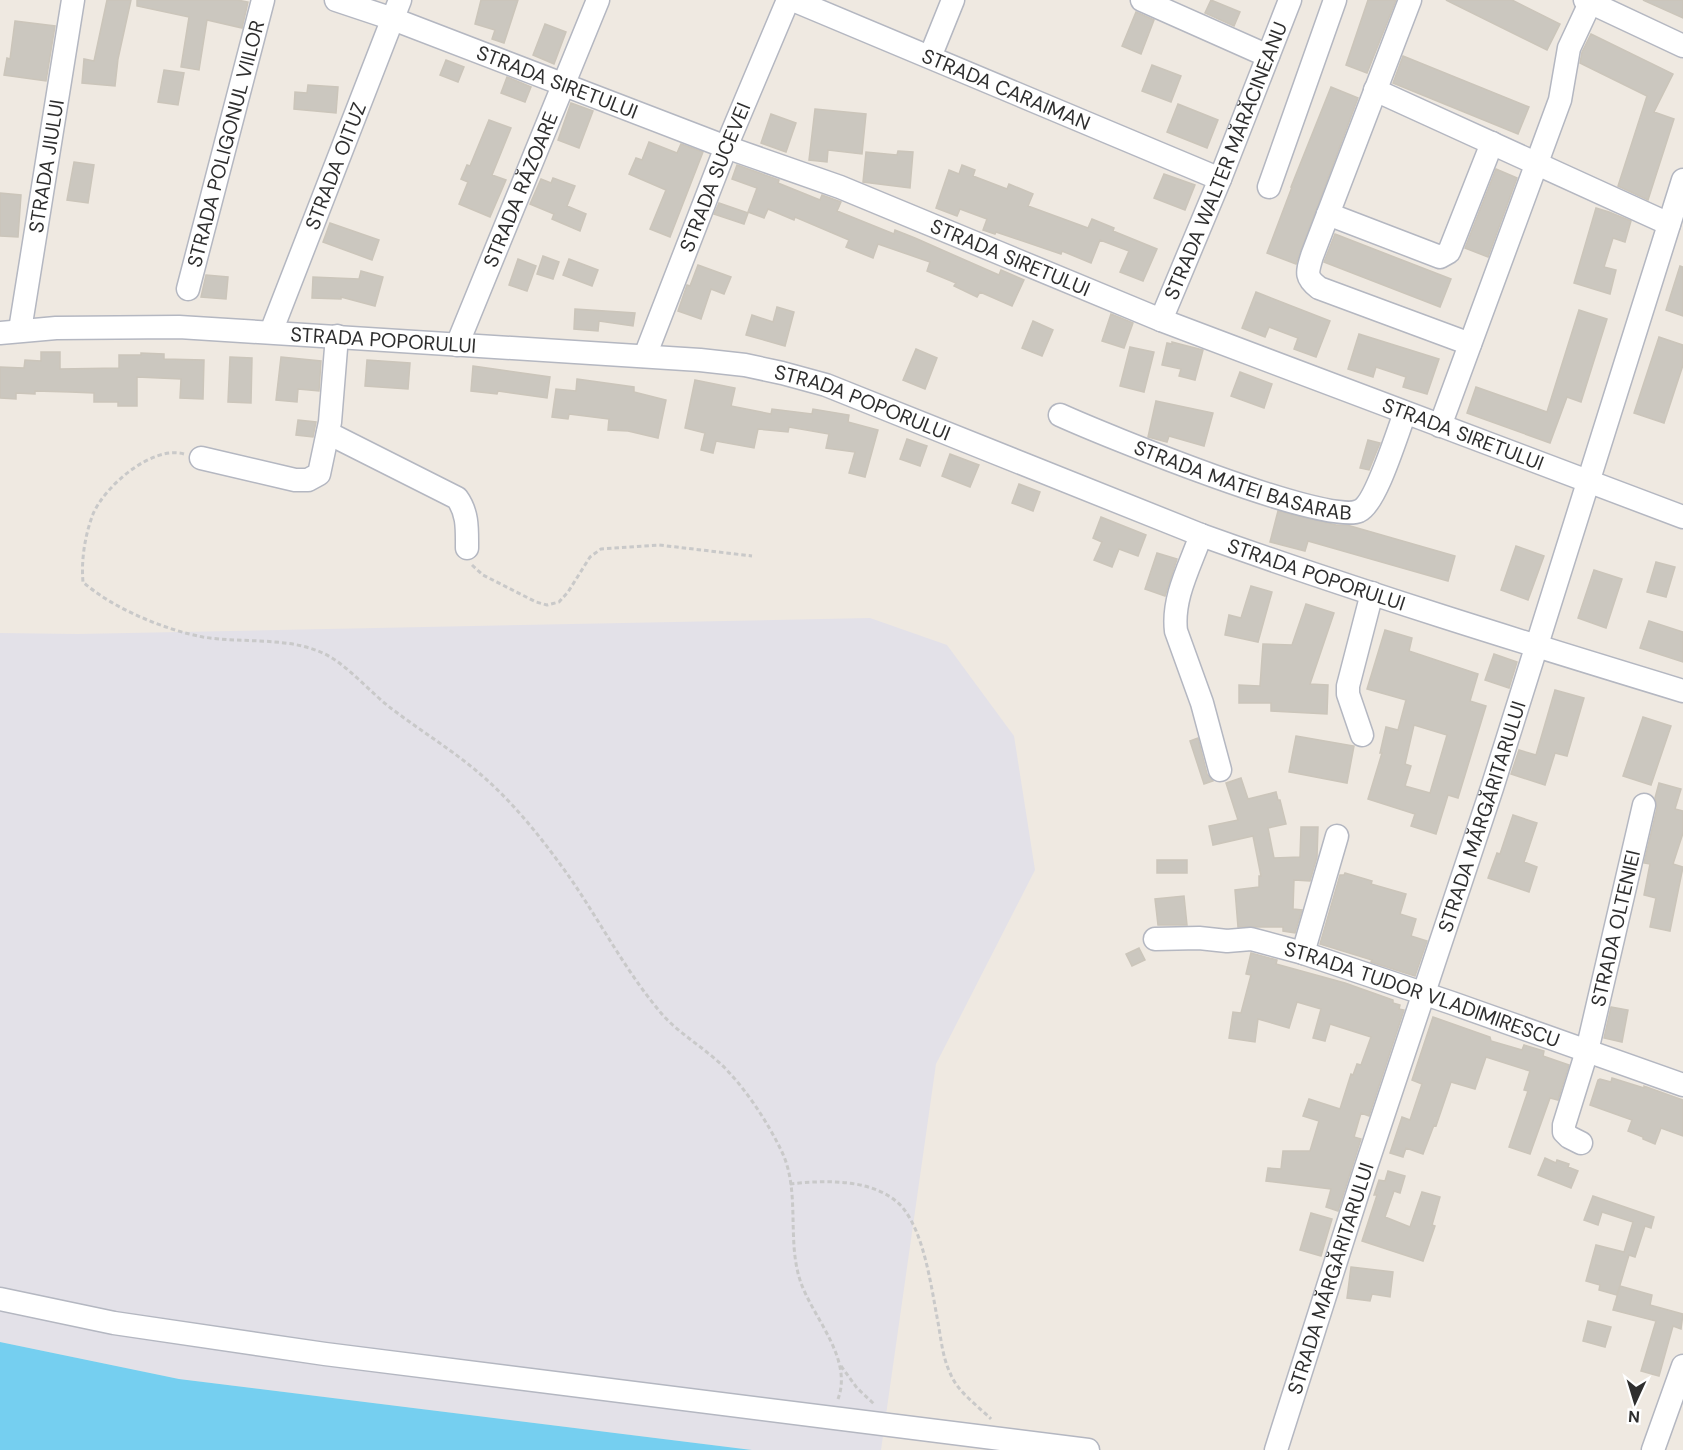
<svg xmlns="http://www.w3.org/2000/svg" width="1683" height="1450" font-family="'DM Sans',sans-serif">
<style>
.industrial{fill:#e3e1e8}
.water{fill:#75cff0}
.building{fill:#cbc7bf;stroke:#cbc5ba;stroke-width:1.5;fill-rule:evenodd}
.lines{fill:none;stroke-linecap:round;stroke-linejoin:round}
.minor-casing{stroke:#b4b7c1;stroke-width:25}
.path{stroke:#c9c9c9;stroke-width:3;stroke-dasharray:4.5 3;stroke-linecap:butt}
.minor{stroke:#fff;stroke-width:22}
.labels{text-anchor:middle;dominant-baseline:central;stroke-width:4.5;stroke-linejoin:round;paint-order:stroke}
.street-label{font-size:20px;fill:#2e2e2e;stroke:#fff}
</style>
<rect width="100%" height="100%" fill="#efe9e1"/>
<path class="industrial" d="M 870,618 L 947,645 L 1014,736 L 1035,870 L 936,1064 L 881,1450 L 752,1450 L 179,1379 L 0,1342 L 0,633 L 77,634 Z"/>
<path class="water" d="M 0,1342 L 179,1379 L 752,1450 L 0,1450 Z"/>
<path class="building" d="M 107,0 L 131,0 L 118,59 L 115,86 L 82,83 L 84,59 L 94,61 Z
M 137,0 L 237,0 L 248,2 L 242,28 L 207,20 L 199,70 L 181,67 L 189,17 L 137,6 Z
M 481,0 L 518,0 L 504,43 L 492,39 L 495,30 L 475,24 Z
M 1211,0 L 1240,12 L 1234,26 L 1205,13 Z
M 1368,0 L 1396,0 L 1367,73 L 1346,65 Z
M 1446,0 L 1512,0 L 1560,24 L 1547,50 Z
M 1643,0 L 1683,0 L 1683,18 Z
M 1136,12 L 1154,20 L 1141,54 L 1122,46 Z
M 15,21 L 55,26 L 46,81 L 4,75 L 7,58 L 10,59 Z
M 545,24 L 566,32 L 554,64 L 533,55 Z
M 1591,34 L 1673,74 L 1654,112 L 1674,119 L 1648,200 L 1618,186 L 1647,96 L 1580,63 L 1582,52 Z
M 1403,56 L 1529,107 L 1518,134 L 1393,83 Z
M 446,60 L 464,67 L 458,82 L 440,75 Z
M 1152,65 L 1181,76 L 1171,102 L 1142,91 Z
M 164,70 L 184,73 L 178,105 L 158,102 Z
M 507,77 L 531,87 L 525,102 L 501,93 Z
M 308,85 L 338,87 L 336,113 L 294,109 L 295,92 L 307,93 Z
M 1331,87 L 1358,98 L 1296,264 L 1267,253 L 1292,187 L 1291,187 Z
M 571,103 L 593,111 L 579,148 L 558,140 Z
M 1178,104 L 1218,120 L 1207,148 L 1167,132 Z
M 815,109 L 866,114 L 862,154 L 828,150 L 827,162 L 809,160 Z
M 771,114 L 796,123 L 786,152 L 761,143 Z
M 489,120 L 511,128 L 492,175 L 506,180 L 490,217 L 459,204 L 468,182 L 461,179 L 467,165 L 470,166 Z
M 649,142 L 677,153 L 681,144 L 703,152 L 670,237 L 650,229 L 666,190 L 629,174 L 636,158 L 642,160 Z
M 898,151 L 913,152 L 910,188 L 863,182 L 866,152 L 897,155 Z
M 74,162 L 94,165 L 88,203 L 67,200 Z
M 737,165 L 779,180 L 778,183 L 820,200 L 822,195 L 841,202 L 837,211 L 894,234 L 895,230 L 915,238 L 999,275 L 1001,270 L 1024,280 L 1012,306 L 980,292 L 977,297 L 954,286 L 956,283 L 927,271 L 930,262 L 878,244 L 873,258 L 846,247 L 849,240 L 795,217 L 794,220 L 768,209 L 764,218 L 748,212 L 757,188 L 732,179 Z
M 962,165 L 975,170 L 973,176 L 1007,189 L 1009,184 L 1033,194 L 1028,206 L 1088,228 L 1092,219 L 1114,228 L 1113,231 L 1157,249 L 1143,281 L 1120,272 L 1129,251 L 1100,240 L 1091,263 L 1062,251 L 1061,254 L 996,232 L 995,234 L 983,230 L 987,219 L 960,209 L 957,216 L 936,208 L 949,170 L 959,174 Z
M 1496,169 L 1517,178 L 1488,257 L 1465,248 Z
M 1164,174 L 1195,185 L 1185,210 L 1154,198 Z
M 553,178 L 575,186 L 567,206 L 586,214 L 580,231 L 552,219 L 554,214 L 530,204 L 541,179 L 551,183 Z
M 0,193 L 21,195 L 18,237 L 0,236 Z
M 719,203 L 748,213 L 744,224 L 714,214 Z
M 1596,208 L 1609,212 L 1631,221 L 1625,242 L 1613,238 L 1604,267 L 1616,270 L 1610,294 L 1574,283 Z
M 330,223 L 379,240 L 372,260 L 323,242 Z
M 1335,234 L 1451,279 L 1440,307 L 1324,262 Z
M 543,256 L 559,262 L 553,279 L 537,274 Z
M 518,259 L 536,266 L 527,291 L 509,285 Z
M 569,259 L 598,270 L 592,286 L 563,275 Z
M 698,265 L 731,277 L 724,294 L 711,289 L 701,319 L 678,311 L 687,285 L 690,286 Z
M 1680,266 L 1683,267 L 1683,316 L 1666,310 Z
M 361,271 L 383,277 L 375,306 L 341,297 L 341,299 L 312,298 L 313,277 L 359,279 Z
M 206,275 L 228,277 L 226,299 L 201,297 Z
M 1256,292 L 1330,321 L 1316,357 L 1294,349 L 1298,338 L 1269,327 L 1265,337 L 1242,328 Z
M 777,307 L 794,312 L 785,346 L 746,335 L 752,315 L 773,322 Z
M 575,309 L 635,313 L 633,326 L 599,321 L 598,331 L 574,329 Z
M 1579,310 L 1607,319 L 1581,402 L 1567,397 L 1550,443 L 1467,413 L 1476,387 L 1547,412 Z
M 1111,314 L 1133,323 L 1124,348 L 1102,341 Z
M 1033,321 L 1053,330 L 1042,356 L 1022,348 Z
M 1359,334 L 1439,359 L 1427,394 L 1403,387 L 1406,377 L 1376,367 L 1373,377 L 1348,369 Z
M 1659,337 L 1683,345 L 1683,365 L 1664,423 L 1634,413 Z
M 1172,342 L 1203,350 L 1195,380 L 1179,376 L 1181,369 L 1162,365 L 1167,343 L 1172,344 Z
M 1130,347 L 1154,352 L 1144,392 L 1120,386 Z
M 916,349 L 937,358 L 925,389 L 903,380 Z
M 41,352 L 60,352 L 60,369 L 119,368 L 119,355 L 141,355 L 141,353 L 164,354 L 164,359 L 204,360 L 203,399 L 180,398 L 181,379 L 137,377 L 137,406 L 118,406 L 118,402 L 94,402 L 94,393 L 70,392 L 35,391 L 35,394 L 16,393 L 16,399 L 0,398 L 0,367 L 24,368 L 25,360 L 41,361 Z
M 230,357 L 252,358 L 251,403 L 228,402 Z
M 281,357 L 321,361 L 319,391 L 298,389 L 297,402 L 276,400 Z
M 367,360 L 410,363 L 408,389 L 365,386 Z
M 473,366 L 550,377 L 547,398 L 498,391 L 497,394 L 471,391 Z
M 1240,372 L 1272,384 L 1264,408 L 1231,396 Z
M 577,379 L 634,387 L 634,392 L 666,400 L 658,438 L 628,431 L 608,430 L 609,419 L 569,414 L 568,419 L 552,417 L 556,389 L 576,391 Z
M 695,380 L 735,388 L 731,406 L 771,414 L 772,409 L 812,414 L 813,409 L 849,415 L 848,422 L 878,430 L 865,477 L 849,473 L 855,452 L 826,448 L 829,434 L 789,427 L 788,432 L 758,429 L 754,448 L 716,441 L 713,453 L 701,450 L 705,433 L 685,428 Z
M 1156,401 L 1213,413 L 1204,446 L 1169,436 L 1167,442 L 1148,437 Z
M 298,420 L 316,422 L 313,437 L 296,435 Z
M 907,439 L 927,446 L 920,466 L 900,459 Z
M 1368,440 L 1380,443 L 1369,470 L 1360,468 Z
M 950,454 L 979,465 L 970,487 L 942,476 Z
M 1019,484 L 1040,492 L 1033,511 L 1012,503 Z
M 1278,511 L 1336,525 L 1347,525 L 1455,556 L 1448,581 L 1308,541 L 1305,551 L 1270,542 Z
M 1101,517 L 1146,535 L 1138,556 L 1119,549 L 1112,567 L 1094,560 L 1102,542 L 1093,538 Z
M 1516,546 L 1544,556 L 1528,600 L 1501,590 Z
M 1157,553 L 1177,559 L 1165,596 L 1145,589 Z
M 1656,562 L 1675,567 L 1666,597 L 1647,592 Z
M 1594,570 L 1622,579 L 1606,628 L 1578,618 Z
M 1251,586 L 1272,592 L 1258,642 L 1225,635 L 1229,615 L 1241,618 Z
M 1306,604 L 1334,613 L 1310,684 L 1328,685 L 1327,714 L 1271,711 L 1271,703 L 1239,703 L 1239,685 L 1260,686 L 1263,644 L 1292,645 Z
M 1649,621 L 1683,632 L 1683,662 L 1640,648 Z
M 1385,630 L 1412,638 L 1409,651 L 1478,674 L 1470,701 L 1486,706 L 1458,798 L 1448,795 L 1436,834 L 1411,826 L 1415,814 L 1368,799 L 1382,753 L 1380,753 L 1386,727 L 1398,730 L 1406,700 L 1367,689 ZM 1414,725 L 1447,735 L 1430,793 L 1405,786 L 1411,766 L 1405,764 Z
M 1494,654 L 1517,662 L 1509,688 L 1485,680 Z
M 1555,690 L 1584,698 L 1567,756 L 1555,753 L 1545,785 L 1511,774 L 1519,750 L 1536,755 Z
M 1643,717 L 1671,726 L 1651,785 L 1623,776 Z
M 1296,736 L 1354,746 L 1347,783 L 1289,772 Z
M 1198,738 L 1207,774 L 1213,781 L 1204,784 L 1190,741 Z
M 1241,778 L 1248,799 L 1276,792 L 1278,800 L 1280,800 L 1286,824 L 1268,828 L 1274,858 L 1300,857 L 1301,827 L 1318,827 L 1317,857 L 1310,881 L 1294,880 L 1293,909 L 1302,910 L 1295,933 L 1283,931 L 1283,927 L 1238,927 L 1235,890 L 1259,887 L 1259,876 L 1261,876 L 1253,836 L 1213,845 L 1209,826 L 1238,820 L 1226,783 Z
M 1659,783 L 1681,789 L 1675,809 L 1683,811 L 1683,833 L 1673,864 L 1683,867 L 1670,931 L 1650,927 L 1656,898 L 1644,895 L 1650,864 L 1644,863 L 1657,808 L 1655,798 Z
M 1513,815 L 1537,823 L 1524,862 L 1537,867 L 1529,892 L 1488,878 L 1497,853 L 1500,854 Z
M 1157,860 L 1187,860 L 1187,873 L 1157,873 Z
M 1345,873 L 1372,881 L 1371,884 L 1406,894 L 1400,914 L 1416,919 L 1411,936 L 1427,941 L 1415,976 L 1371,962 L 1372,960 L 1320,944 L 1340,875 L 1344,875 Z
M 1184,896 L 1187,925 L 1158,925 L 1155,899 Z
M 1139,948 L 1145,960 L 1132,966 L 1126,954 Z
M 1251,953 L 1277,960 L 1276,964 L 1345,983 L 1393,1000 L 1393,1003 L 1400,1005 L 1399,1009 L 1404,1010 L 1369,1116 L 1361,1113 L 1354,1137 L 1361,1139 L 1338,1211 L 1326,1207 L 1331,1189 L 1266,1181 L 1268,1168 L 1281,1169 L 1283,1151 L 1310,1151 L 1319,1121 L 1303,1116 L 1309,1099 L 1340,1109 L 1351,1074 L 1353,1075 L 1357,1064 L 1361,1065 L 1371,1037 L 1330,1024 L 1325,1041 L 1313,1038 L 1321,1009 L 1297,1002 L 1289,1028 L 1258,1019 L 1255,1042 L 1229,1038 L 1233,1012 L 1241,1013 L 1251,975 L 1246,974 Z
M 1611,1007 L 1628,1010 L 1622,1042 L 1604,1038 Z
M 1433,1017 L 1490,1037 L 1491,1041 L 1522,1050 L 1524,1045 L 1544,1051 L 1543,1056 L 1569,1065 L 1558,1100 L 1550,1098 L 1530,1154 L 1509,1147 L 1528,1091 L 1524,1090 L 1530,1071 L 1486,1057 L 1475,1089 L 1451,1082 L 1436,1126 L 1434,1125 L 1423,1154 L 1406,1148 L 1403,1157 L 1390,1153 L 1402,1117 L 1410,1120 L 1422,1084 L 1412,1080 Z
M 1612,1078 L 1644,1088 L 1644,1086 L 1683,1100 L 1683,1136 L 1661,1128 L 1655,1144 L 1643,1139 L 1643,1137 L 1628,1131 L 1632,1120 L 1590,1105 L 1598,1080 L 1600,1079 L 1611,1082 Z
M 1545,1158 L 1556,1163 L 1557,1160 L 1569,1164 L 1568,1167 L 1578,1171 L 1571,1188 L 1538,1175 Z
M 1388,1171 L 1405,1176 L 1400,1193 L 1394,1191 L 1385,1217 L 1410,1227 L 1422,1192 L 1440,1197 L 1432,1225 L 1435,1226 L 1423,1261 L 1362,1241 L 1377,1195 L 1374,1195 L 1379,1180 L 1385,1181 Z
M 1593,1196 L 1654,1217 L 1651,1228 L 1645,1226 L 1635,1257 L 1629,1255 L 1617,1295 L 1599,1290 L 1600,1285 L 1586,1281 L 1596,1245 L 1624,1252 L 1633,1222 L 1602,1212 L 1598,1225 L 1584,1220 Z
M 1311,1213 L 1332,1219 L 1321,1256 L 1300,1250 Z
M 1351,1267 L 1393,1272 L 1390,1297 L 1372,1294 L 1370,1301 L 1347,1298 Z
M 1620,1286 L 1652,1295 L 1650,1305 L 1683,1314 L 1681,1329 L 1673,1326 L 1659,1376 L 1641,1371 L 1656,1321 L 1613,1310 Z
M 1588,1321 L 1611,1327 L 1605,1347 L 1583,1341 Z"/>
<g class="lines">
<g class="minor-casing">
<g id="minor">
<path id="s1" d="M 336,0 L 393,19 L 726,147 L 840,187 L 1161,320 L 1683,517"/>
<path id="s2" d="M 793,0 L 1220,179"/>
<path d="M 1142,0 L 1268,56"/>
<path d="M 1410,0 L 1312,256 C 1307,273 1305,277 1319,288 L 1470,344"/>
<path d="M 1585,0 L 1683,46"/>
<path d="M 930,57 L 953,0"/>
<path d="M 1375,90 L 1669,224"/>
<path d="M 1269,187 L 1335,0"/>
<path d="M 1328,214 L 1440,257 L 1449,252 L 1492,143"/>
<path id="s3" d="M 188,289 L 263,0"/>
<path id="s4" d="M 1161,320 L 1220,179 L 1290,0"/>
<path id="s5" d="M 20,330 L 73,0"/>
<path id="s6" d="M 271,332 L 400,0"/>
<path id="s7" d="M 0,333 L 56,328 L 179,327 L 700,360 L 745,365 L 782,373 L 826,385 L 1201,535 C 1360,592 1522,642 1683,691"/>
<path id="s8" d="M 457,345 L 598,0"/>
<path id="s9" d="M 645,356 L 726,147 L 788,0"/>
<path id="s10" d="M 1060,415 C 1102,434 1326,526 1359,511 C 1376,504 1397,433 1405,413"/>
<path d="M 1440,426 L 1560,100 L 1569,48 L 1590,3"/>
<path d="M 328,433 L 457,498 C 468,513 467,529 467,548"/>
<path d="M 201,458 L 295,480 L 308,480 L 319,474 L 330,422 L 337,336"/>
<path d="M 1201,535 C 1190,566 1172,598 1176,631 L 1202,703 L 1220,770"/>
<path d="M 1362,735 L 1348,694 L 1348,686 L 1372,593"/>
<path id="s11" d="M 1155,939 L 1199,938 L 1227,941 L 1251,939 L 1303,953 L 1452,1003 L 1683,1085"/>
<path d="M 1303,953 L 1337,836"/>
<path id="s12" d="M 1581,1143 L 1569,1137 L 1564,1132 L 1564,1125 L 1587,1051 L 1644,805"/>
<path d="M 0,1299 L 114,1323 L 325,1354 L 1088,1450"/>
<path id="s13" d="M 1276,1450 L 1365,1170 L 1492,788 L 1683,180"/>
<path d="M 1653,1450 L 1683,1366"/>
</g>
</g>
<path class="path" d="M 184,454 C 152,445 105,486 93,514 C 85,535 81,560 83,582 C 112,608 165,630 203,637 C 244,644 295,635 332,658 C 354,672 372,694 392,709 C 421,731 452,750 479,773 C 511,800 539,835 563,868 C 597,915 623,968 661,1013 C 679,1034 705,1048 725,1068 C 748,1092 768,1123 782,1152 C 801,1193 786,1241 801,1283 C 814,1319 853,1359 838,1399
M 472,565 L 483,575 L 536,602 L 547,605 L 559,602 L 568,592 L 590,557 L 601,549 L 659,545 L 752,556
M 790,1184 C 826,1180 877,1178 903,1208 C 924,1234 931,1285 937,1317 C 941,1337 942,1357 951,1375 C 958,1392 978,1406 991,1419
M 841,1366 L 857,1388 L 874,1404"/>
<use href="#minor" class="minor"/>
</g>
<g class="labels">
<g class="street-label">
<text stroke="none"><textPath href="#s1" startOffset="236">STRADA SIRETULUI</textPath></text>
<text stroke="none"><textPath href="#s2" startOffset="231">STRADA CARAIMAN</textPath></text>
<text stroke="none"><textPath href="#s3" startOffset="150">STRADA POLIGONUL VIILOR</textPath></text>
<text stroke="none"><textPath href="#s4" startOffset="172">STRADA WALTER MĂRĂCINEANU</textPath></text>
<text stroke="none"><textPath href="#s5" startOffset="166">STRADA JIULUI</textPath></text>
<text stroke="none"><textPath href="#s6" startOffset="178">STRADA OITUZ</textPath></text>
<text stroke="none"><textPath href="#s9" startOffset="192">STRADA SUCEVEI</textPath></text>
<text stroke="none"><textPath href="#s8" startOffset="168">STRADA RĂZOARE</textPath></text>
<text stroke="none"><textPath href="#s1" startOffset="722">STRADA SIRETULUI</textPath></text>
<text stroke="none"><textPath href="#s7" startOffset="384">STRADA POPORULUI</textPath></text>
<text stroke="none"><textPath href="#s7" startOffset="870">STRADA POPORULUI</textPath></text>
<text stroke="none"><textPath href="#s1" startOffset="1208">STRADA SIRETULUI</textPath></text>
<text stroke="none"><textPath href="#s10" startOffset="195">STRADA MATEI BASARAB</textPath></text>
<text stroke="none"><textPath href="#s7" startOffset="1356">STRADA POPORULUI</textPath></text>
<text stroke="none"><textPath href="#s13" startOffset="666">STRADA MĂRGĂRITARULUI</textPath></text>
<text stroke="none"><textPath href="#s12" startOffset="231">STRADA OLTENIEI</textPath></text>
<text stroke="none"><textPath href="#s11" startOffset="276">STRADA TUDOR VLADIMIRESCU</textPath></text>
<text stroke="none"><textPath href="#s13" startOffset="180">STRADA MĂRGĂRITARULUI</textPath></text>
</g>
</g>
<g transform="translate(1635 1402) rotate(184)" stroke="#ffffff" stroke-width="4.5" paint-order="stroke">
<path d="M0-4.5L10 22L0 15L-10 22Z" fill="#2e2e2e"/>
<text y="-9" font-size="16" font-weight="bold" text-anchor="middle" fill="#2e2e2e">N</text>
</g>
</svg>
